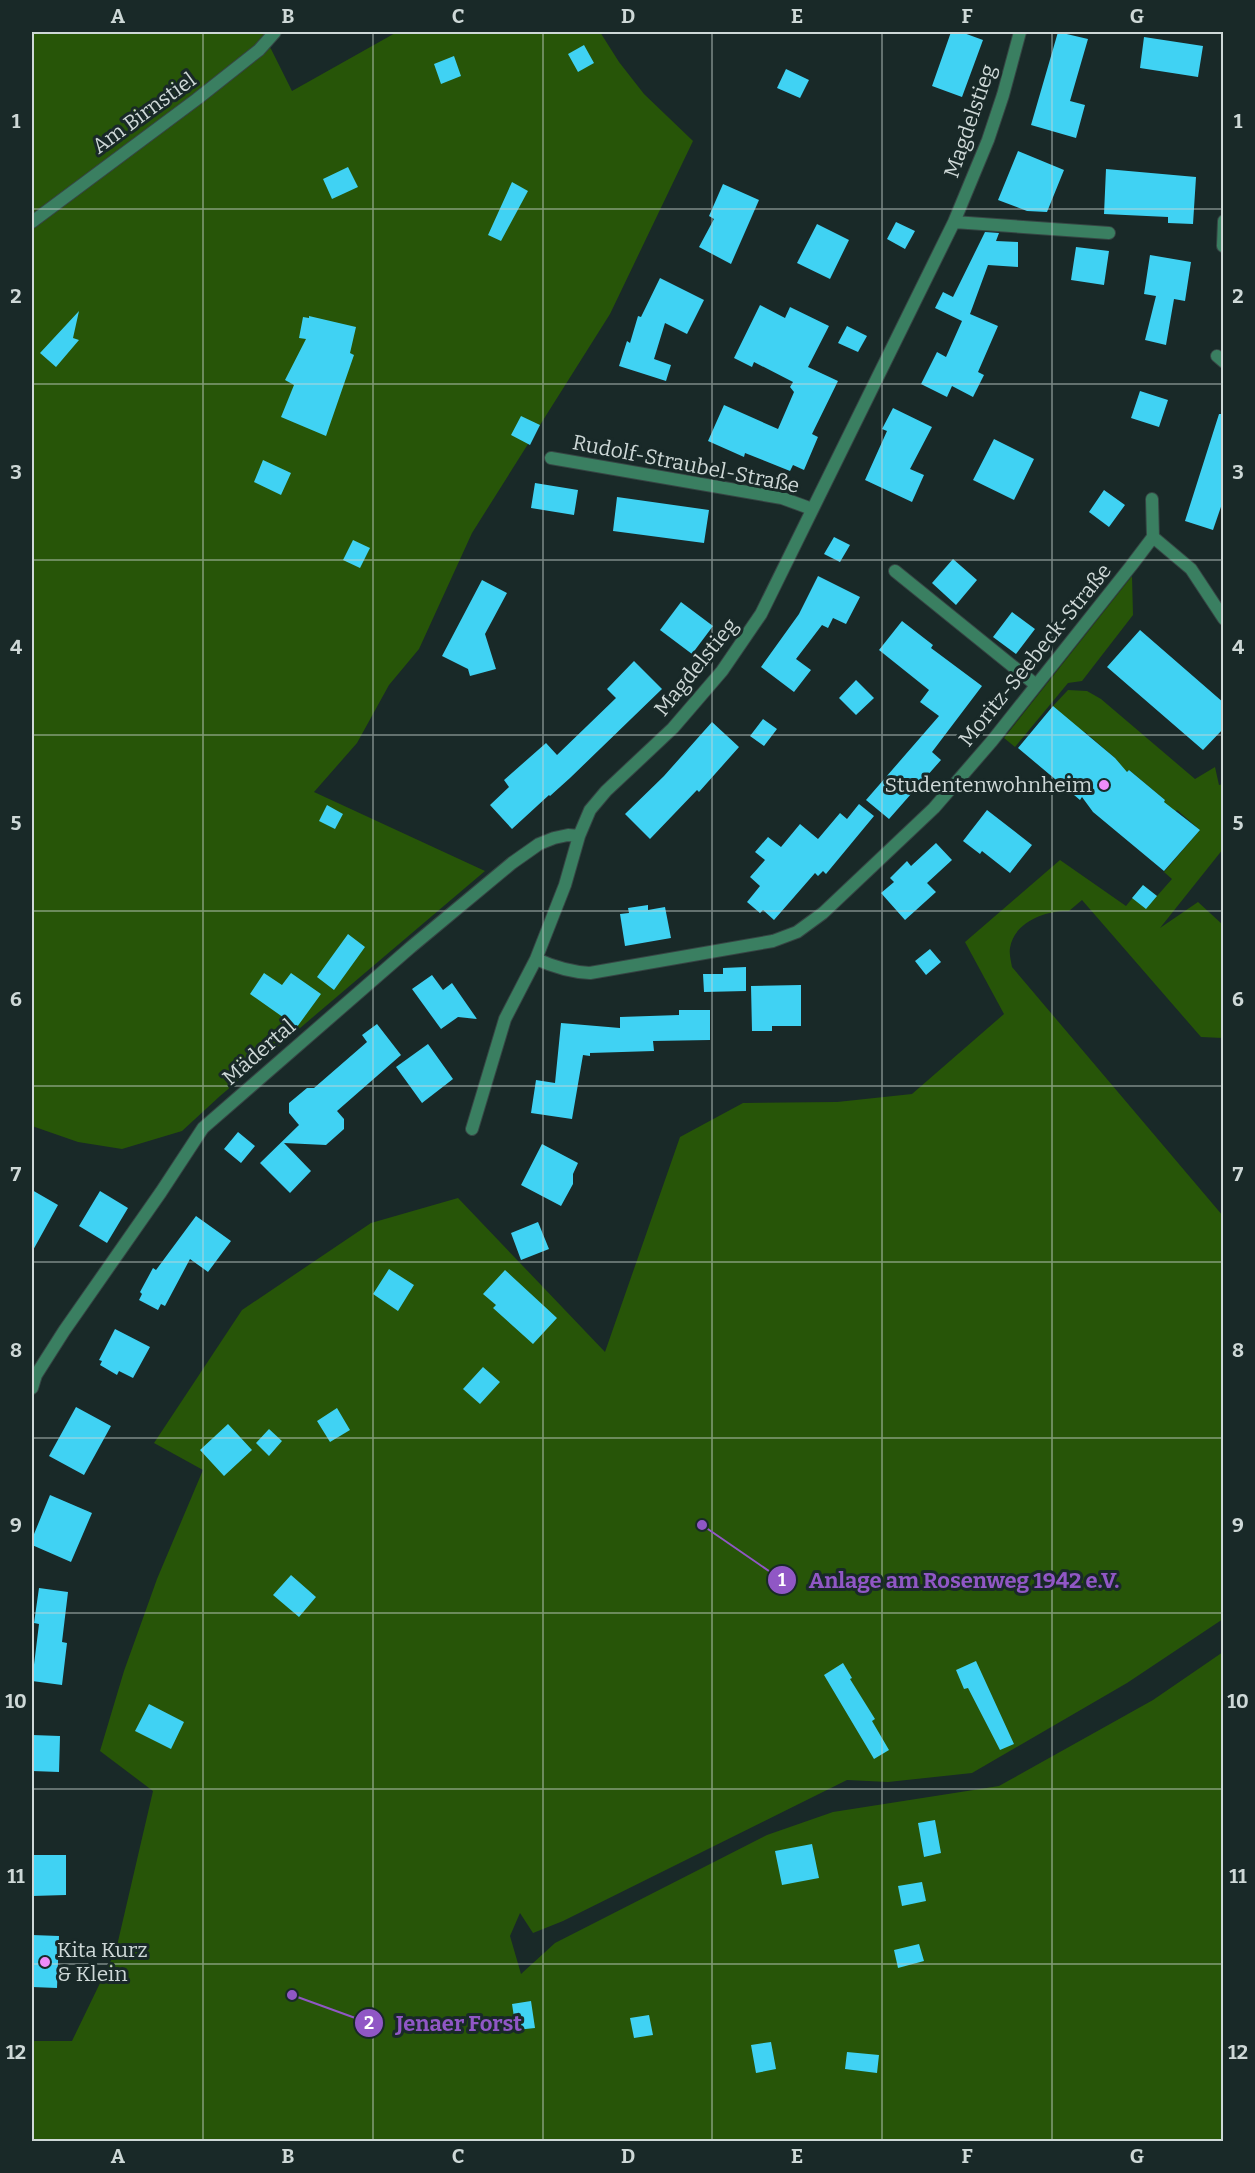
<svg xmlns="http://www.w3.org/2000/svg" width="1255" height="2173" font-family="Bitter,serif">
<style>
.green{fill:#275508}
.building{fill:#40d2f3}
.lines{fill:none;stroke-linecap:round;stroke-linejoin:round}
.street-casing{stroke:#364544;stroke-width:14}
.street{stroke:#3a7f61;stroke-width:12}
.grid{fill:none;stroke:#ced8d7;stroke-width:1.5;stroke-opacity:0.55}
.poi-dot{fill:#ee8cf8;stroke:#192928;stroke-width:2}
.labels{text-anchor:middle;dominant-baseline:central;stroke-width:6;stroke-linejoin:round;paint-order:stroke}
.street-label{font-size:21px;fill:#ced8d7;stroke:#192928}
.poi-label{font-size:21px;fill:#ced8d7;stroke:#192928;text-anchor:end}
.leader{fill:none;stroke:#9057c5;stroke-width:2}
.callout-dot{fill:#9057c5;stroke:#192928;stroke-width:2}
.mark-label{font-size:18px;text-anchor:middle;font-weight:bold;fill:#fff}
.callout-label{font-size:22px;text-anchor:middle;font-weight:bold;fill:#9057c5;stroke:#192928;stroke-width:6;stroke-linejoin:round;paint-order:stroke}
.neatline{fill:none;stroke:#ced8d7;stroke-width:2}
.grid-label{font-size:20px;text-anchor:middle;font-weight:bold;fill:#ced8d7}
</style>
<rect width="100%" height="100%" fill="#192928"/>
<path class="green" d="M 32,32 L 269,32 L 264,39 L 271,49 L 292,91 L 397,32 L 600,32 L 619,62 L 644,94 L 693,141 L 610,314 L 472,533 L 419,649 L 389,685 L 357,743 L 314,792 L 485,871 L 220,1096 L 182,1131 L 122,1149 L 78,1142 L 32,1126 Z
M 1132,576 L 1133,615 L 1082,681 L 1068,683 L 1015,747 L 1004,738 Z
M 1068,690 L 1087,691 L 1101,699 L 1195,779 L 1215,767 L 1219,785 L 1223,784 L 1223,849 L 1160,928 L 1198,902 L 1223,925 L 1223,1038 L 1201,1037 L 1082,900 L 1069,911 C 1046,910 1014,922 1010,948 C 1009,954 1011,961 1012,967 L 1223,1216 L 1223,1619 L 1127,1683 L 972,1773 L 888,1782 L 847,1780 L 563,1921 L 533,1933 L 520,1913 L 510,1936 L 521,1974 L 555,1943 L 767,1835 L 833,1812 L 999,1786 L 1153,1700 L 1223,1652 L 1223,2141 L 32,2141 L 32,2041 L 72,2041 L 116,1950 L 153,1791 L 100,1751 L 124,1671 L 157,1579 L 203,1470 L 154,1443 L 242,1310 L 371,1223 L 458,1198 L 605,1352 L 680,1137 L 743,1103 L 837,1102 L 912,1094 L 1004,1014 L 965,942 L 1060,860 L 1126,906 L 1143,885 L 1157,896 L 1172,879 L 1164,872 L 1200,830 L 1177,810 L 1171,816 L 1160,807 L 1165,800 L 1129,770 L 1124,775 L 1115,758 L 1085,732 L 1080,736 L 1053,706 Z"/>
<path class="building" d="M 951,32 L 961,32 L 983,40 L 962,97 L 932,86 Z
M 1058,32 L 1088,39 L 1070,101 L 1085,105 L 1076,138 L 1031,125 Z
M 1144,37 L 1203,46 L 1198,77 L 1140,68 Z
M 584,45 L 594,63 L 578,72 L 568,54 Z
M 454,56 L 461,76 L 441,84 L 434,64 Z
M 786,69 L 809,80 L 800,98 L 777,88 Z
M 1018,151 L 1064,170 L 1047,212 L 1027,211 L 998,200 Z
M 348,167 L 358,187 L 332,199 L 323,179 Z
M 1106,169 L 1196,177 L 1193,224 L 1168,223 L 1168,217 L 1104,214 Z
M 512,182 L 528,191 L 501,241 L 488,235 Z
M 723,184 L 759,200 L 731,264 L 699,247 L 714,219 L 709,216 Z
M 896,222 L 915,231 L 905,249 L 887,239 Z
M 817,224 L 849,240 L 830,279 L 797,263 Z
M 985,232 L 999,233 L 996,241 L 1018,242 L 1018,267 L 988,265 L 970,314 L 998,326 L 978,372 L 984,375 L 973,397 L 952,386 L 947,397 L 921,384 L 937,352 L 946,357 L 962,321 L 935,308 L 943,292 L 953,297 Z
M 1076,247 L 1109,251 L 1104,285 L 1071,280 Z
M 1150,255 L 1191,262 L 1185,301 L 1174,299 L 1166,345 L 1145,340 L 1156,296 L 1144,294 Z
M 660,278 L 704,300 L 687,334 L 665,323 L 654,359 L 671,365 L 666,381 L 619,366 L 627,341 L 630,343 L 638,316 L 641,317 Z
M 760,305 L 785,318 L 790,307 L 829,326 L 808,367 L 838,381 L 812,434 L 818,437 L 804,470 L 793,465 L 790,471 L 745,453 L 744,457 L 708,441 L 724,405 L 778,429 L 794,392 L 790,387 L 793,382 L 754,362 L 752,367 L 734,358 Z
M 79,311 L 73,338 L 79,340 L 56,367 L 40,353 Z
M 309,316 L 356,327 L 350,353 L 354,355 L 326,436 L 281,417 L 294,385 L 285,380 L 306,339 L 299,338 L 303,317 L 309,318 Z
M 847,326 L 867,336 L 858,352 L 838,343 Z
M 1140,391 L 1168,400 L 1159,427 L 1131,418 Z
M 893,408 L 932,427 L 910,469 L 924,475 L 912,502 L 865,480 L 887,431 L 882,429 Z
M 1219,414 L 1224,414 L 1224,498 L 1213,530 L 1185,521 Z
M 521,416 L 540,425 L 530,445 L 511,435 Z
M 994,439 L 1034,459 L 1014,500 L 973,480 Z
M 263,460 L 291,473 L 281,495 L 254,482 Z
M 535,483 L 578,490 L 574,515 L 531,508 Z
M 1104,490 L 1125,505 L 1109,527 L 1089,512 Z
M 617,497 L 709,510 L 704,543 L 613,531 Z
M 834,537 L 850,545 L 840,562 L 824,554 Z
M 353,540 L 370,548 L 360,568 L 343,560 Z
M 953,559 L 977,580 L 956,605 L 932,583 Z
M 818,576 L 860,597 L 846,624 L 833,618 L 828,628 L 822,625 L 796,659 L 811,670 L 794,692 L 761,667 L 799,614 Z
M 482,580 L 507,593 L 485,634 L 496,669 L 470,676 L 468,669 L 442,656 Z
M 681,602 L 713,626 L 692,654 L 660,630 Z
M 1012,612 L 1035,629 L 1016,654 L 993,637 Z
M 902,621 L 933,645 L 931,648 L 982,686 L 932,752 L 941,760 L 889,819 L 866,800 L 939,716 L 920,702 L 929,690 L 879,650 Z
M 1140,630 L 1224,703 L 1224,728 L 1203,750 L 1107,667 Z
M 634,661 L 662,689 L 570,778 L 550,796 L 549,795 L 512,829 L 490,805 L 509,787 L 504,780 L 546,743 L 557,755 L 616,698 L 607,689 Z
M 856,680 L 874,698 L 856,715 L 839,698 Z
M 1053,706 L 1115,758 L 1127,772 L 1129,770 L 1165,800 L 1164,802 L 1200,830 L 1164,871 L 1093,812 L 1082,797 L 1080,800 L 1018,748 Z
M 763,719 L 777,729 L 764,746 L 750,736 Z
M 712,722 L 739,747 L 699,792 L 697,790 L 650,839 L 625,814 L 664,776 Z
M 859,804 L 874,816 L 826,874 L 823,871 L 818,876 L 815,873 L 774,920 L 763,910 L 760,913 L 747,902 L 760,886 L 750,877 L 765,860 L 755,852 L 768,837 L 781,847 L 800,824 L 818,839 L 840,813 L 847,819 Z
M 327,805 L 343,814 L 335,829 L 319,821 Z
M 987,810 L 1032,845 L 1010,873 L 982,851 L 980,854 L 963,841 Z
M 936,843 L 952,860 L 927,883 L 936,892 L 905,920 L 881,893 L 894,882 L 890,878 L 907,861 L 911,866 Z
M 1143,885 L 1157,896 L 1146,909 L 1132,898 Z
M 648,905 L 648,910 L 665,907 L 671,938 L 625,946 L 620,914 L 629,913 L 628,908 Z
M 348,934 L 365,947 L 334,990 L 317,977 Z
M 930,949 L 941,962 L 926,975 L 915,961 Z
M 746,967 L 746,991 L 704,992 L 703,974 L 723,974 L 723,968 Z
M 264,973 L 282,985 L 291,973 L 321,994 L 297,1027 L 250,994 Z
M 432,975 L 443,990 L 452,983 L 477,1019 L 458,1017 L 441,1029 L 412,989 Z
M 801,985 L 801,1026 L 772,1026 L 772,1031 L 752,1031 L 751,986 Z
M 679,1010 L 710,1010 L 710,1040 L 653,1041 L 654,1051 L 590,1053 L 590,1056 L 583,1055 L 572,1119 L 531,1113 L 536,1080 L 555,1083 L 561,1023 L 620,1028 L 620,1017 L 679,1015 Z
M 377,1024 L 401,1055 L 337,1111 L 344,1119 L 344,1129 L 326,1145 L 284,1143 L 311,1171 L 290,1193 L 260,1163 L 299,1125 L 289,1113 L 289,1103 L 307,1088 L 314,1088 L 367,1042 L 362,1035 Z
M 428,1044 L 453,1079 L 422,1103 L 396,1067 Z
M 238,1132 L 255,1146 L 241,1163 L 224,1149 Z
M 542,1144 L 578,1163 L 573,1174 L 573,1184 L 561,1206 L 521,1185 Z
M 32,1190 L 58,1205 L 32,1252 Z
M 100,1191 L 128,1208 L 107,1243 L 79,1226 Z
M 196,1216 L 231,1241 L 208,1272 L 190,1259 L 165,1306 L 161,1304 L 158,1310 L 139,1300 L 142,1294 L 140,1292 L 153,1268 L 156,1270 Z
M 538,1222 L 549,1249 L 521,1260 L 511,1233 Z
M 389,1269 L 414,1285 L 398,1311 L 373,1294 Z
M 505,1270 L 557,1318 L 533,1344 L 493,1308 L 496,1305 L 483,1294 Z
M 115,1329 L 150,1347 L 133,1378 L 119,1371 L 117,1375 L 100,1365 L 102,1361 L 99,1360 Z
M 483,1367 L 500,1382 L 480,1404 L 463,1389 Z
M 76,1407 L 111,1426 L 84,1475 L 49,1456 Z
M 337,1408 L 350,1430 L 330,1442 L 317,1421 Z
M 228,1424 L 252,1450 L 224,1476 L 200,1450 Z
M 269,1429 L 282,1441 L 269,1456 L 256,1443 Z
M 50,1495 L 92,1513 L 71,1562 L 32,1545 L 32,1539 Z
M 291,1575 L 316,1597 L 299,1617 L 273,1595 Z
M 39,1588 L 68,1592 L 62,1642 L 67,1643 L 62,1685 L 32,1681 L 39,1624 L 34,1623 Z
M 976,1661 L 1014,1744 L 1000,1750 L 968,1688 L 964,1689 L 956,1670 Z
M 843,1663 L 852,1678 L 850,1679 L 875,1719 L 872,1721 L 889,1750 L 874,1759 L 824,1675 Z
M 149,1704 L 184,1722 L 171,1749 L 135,1731 Z
M 32,1735 L 60,1736 L 59,1772 L 32,1771 Z
M 935,1820 L 941,1853 L 924,1857 L 918,1823 Z
M 812,1844 L 819,1878 L 782,1885 L 775,1851 Z
M 32,1855 L 66,1855 L 66,1895 L 32,1896 Z
M 922,1882 L 926,1901 L 902,1906 L 898,1886 Z
M 32,1935 L 59,1936 L 57,1988 L 32,1987 Z
M 919,1944 L 924,1961 L 898,1968 L 894,1950 Z
M 531,2001 L 535,2028 L 516,2030 L 512,2004 Z
M 649,2015 L 653,2035 L 634,2038 L 630,2018 Z
M 771,2042 L 776,2069 L 756,2073 L 751,2045 Z
M 847,2052 L 879,2055 L 877,2073 L 845,2069 Z"/>
<g class="lines">
<g class="street-casing">
<path id="street" d="M 32,222 L 197,99 L 259,50 L 275,32
M 954,222 L 1109,233
M 1223,246 L 1224,221
M 1217,356 L 1224,362
M 551,458 L 782,498 L 812,509
M 1153,537 L 1191,569 L 1224,619
M 895,571 L 1036,685
M 536,959 C 554,967 570,972 590,973 L 773,941 L 797,932 L 823,913 L 934,808 L 992,741 L 1131,566 L 1153,537 L 1152,499
M 472,1129 L 505,1019 L 536,959 L 565,885 L 579,836 L 590,810 L 606,791 L 673,728 L 722,671 L 761,614 L 954,222 L 988,140 L 1003,95 L 1020,32
M 32,1388 L 36,1375 L 64,1331 L 161,1192 L 203,1128 L 411,947 L 512,863 L 539,844 L 554,838 L 568,835 L 579,836"/>
</g>
<use href="#street" class="street"/>
</g>
<path class="grid" d="M 203,32 L 203,2142M 373,32 L 373,2142M 543,32 L 543,2142M 712,32 L 712,2142M 882,32 L 882,2142M 1052,32 L 1052,2142M 32,209 L 1224,209M 32,384 L 1224,384M 32,560 L 1224,560M 32,735 L 1224,735M 32,911 L 1224,911M 32,1086 L 1224,1086M 32,1262 L 1224,1262M 32,1438 L 1224,1438M 32,1613 L 1224,1613M 32,1789 L 1224,1789M 32,1964 L 1224,1964"/>
<g class="poi-dot">
<circle cx="1104" cy="785" r="6"/>
<circle cx="45" cy="1962" r="6"/>
</g>
<g class="labels">
<g class="street-label">
<text transform="translate(144 113) rotate(-36)">Am Birnstiel</text>
<text transform="translate(970 121) rotate(-71)">Magdelstieg</text>
<text transform="translate(686 464) rotate(11)">Rudolf-Straubel-Straße</text>
<text transform="translate(1035 655) rotate(-51)">Moritz-Seebeck-Straße</text>
<text transform="translate(696 667) rotate(-51)">Magdelstieg</text>
<text transform="translate(259 1052) rotate(-41)">Mädertal</text>
</g>
<g class="poi-label">
<text x="1092" y="785">Studentenwohnheim</text>
<text x="57" y="1950" text-anchor="start">Kita Kurz<tspan x="57" dy="24">&amp; Klein</tspan></text>
</g>
</g>
<path class="leader" d="M702 1525L782 1580M292 1995L369 2023"/>
<g class="callout-dot">
<circle cx="702" cy="1525" r="6"/>
<circle cx="292" cy="1995" r="6"/>
<circle cx="782" cy="1580" r="15"/>
<circle cx="369" cy="2023" r="15"/>
</g>
<g class="mark-label">
<text x="782" y="1586">1</text>
<text x="369" y="2029">2</text>
</g>
<g class="callout-label">
<text x="964" y="1588">Anlage am Rosenweg 1942 e.V.</text>
<text x="459" y="2031">Jenaer Forst</text>
</g>
<rect width="1255" height="2173" fill="none" stroke="#192928" stroke-width="66"/>
<rect x="33" y="33" width="1189" height="2107" class="neatline"/>
<g class="grid-label">
<text x="118" y="23">A</text>
<text x="288" y="23">B</text>
<text x="458" y="23">C</text>
<text x="628" y="23">D</text>
<text x="797" y="23">E</text>
<text x="967" y="23">F</text>
<text x="1137" y="23">G</text>
<text x="16" y="128">1</text>
<text x="1238" y="128">1</text>
<text x="16" y="303">2</text>
<text x="1238" y="303">2</text>
<text x="16" y="479">3</text>
<text x="1238" y="479">3</text>
<text x="16" y="654">4</text>
<text x="1238" y="654">4</text>
<text x="16" y="830">5</text>
<text x="1238" y="830">5</text>
<text x="16" y="1006">6</text>
<text x="1238" y="1006">6</text>
<text x="16" y="1181">7</text>
<text x="1238" y="1181">7</text>
<text x="16" y="1357">8</text>
<text x="1238" y="1357">8</text>
<text x="16" y="1532">9</text>
<text x="1238" y="1532">9</text>
<text x="16" y="1708">10</text>
<text x="1238" y="1708">10</text>
<text x="16" y="1883">11</text>
<text x="1238" y="1883">11</text>
<text x="16" y="2059">12</text>
<text x="1238" y="2059">12</text>
<text x="118" y="2163">A</text>
<text x="288" y="2163">B</text>
<text x="458" y="2163">C</text>
<text x="628" y="2163">D</text>
<text x="797" y="2163">E</text>
<text x="967" y="2163">F</text>
<text x="1137" y="2163">G</text>
</g>
</svg>
